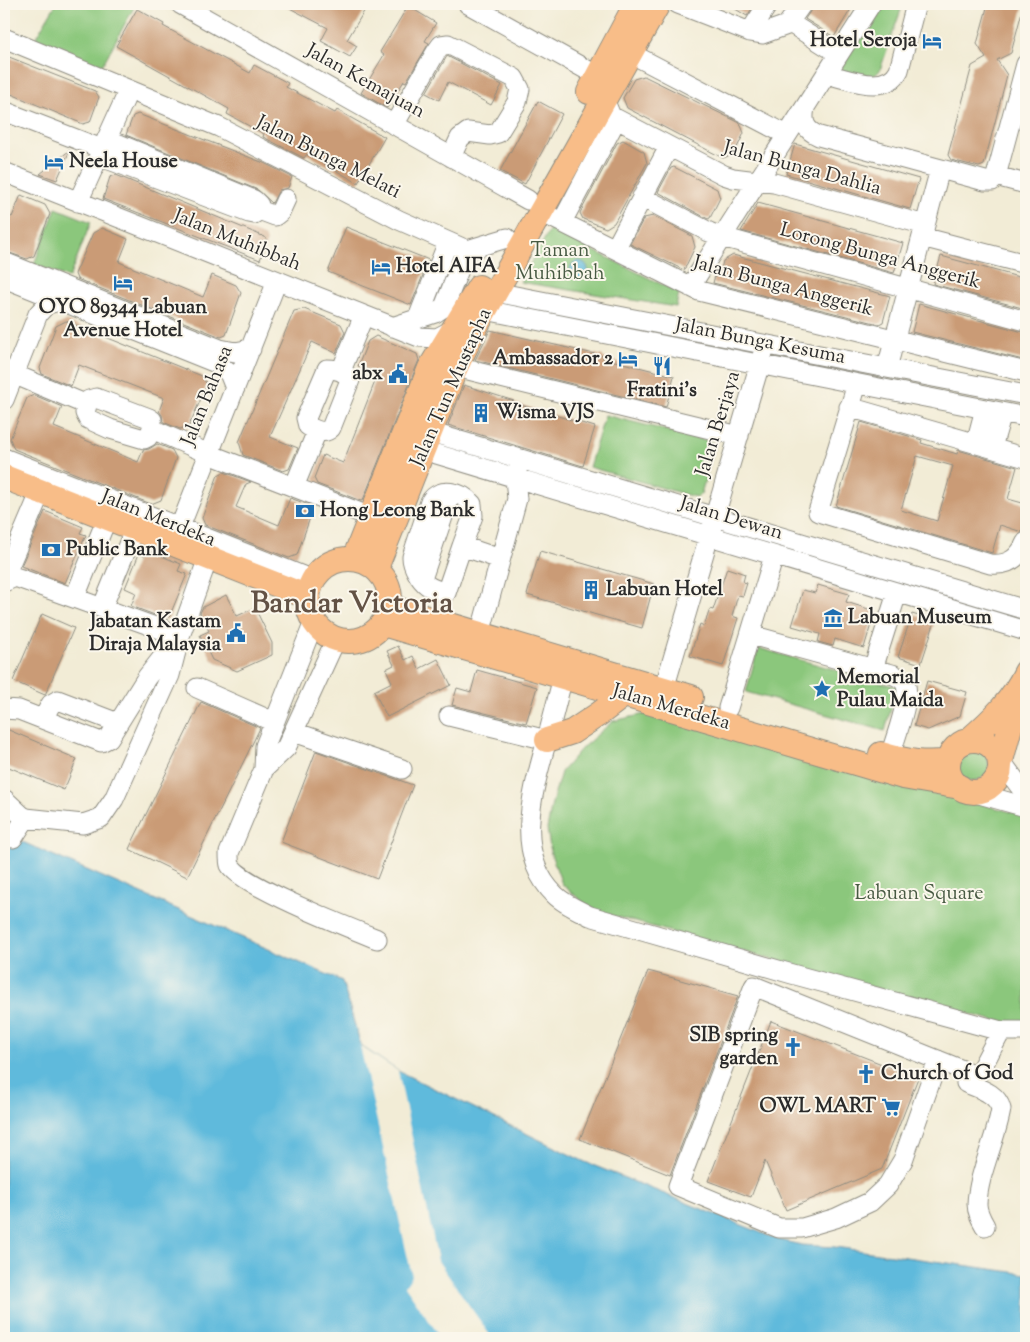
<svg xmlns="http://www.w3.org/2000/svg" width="1030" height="1342" font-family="'Sorts Mill Goudy',serif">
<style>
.green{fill:#8bc77c;stroke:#5b7954}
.water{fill:#5fbadc;stroke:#457284}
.pier{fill:#f2ecd6}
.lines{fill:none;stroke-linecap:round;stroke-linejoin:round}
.ferry{stroke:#3d5d69;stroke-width:1;stroke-dasharray:6 5;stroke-linecap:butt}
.building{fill:#ca9b76;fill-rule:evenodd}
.minor-casing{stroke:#8e8c80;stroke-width:21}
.major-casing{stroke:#8e8c80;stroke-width:26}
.minor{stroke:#fff;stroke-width:19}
.major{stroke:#f8bd88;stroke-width:24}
.labels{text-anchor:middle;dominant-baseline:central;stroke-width:4;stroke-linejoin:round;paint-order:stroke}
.poi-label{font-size:20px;font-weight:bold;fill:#2b2b2b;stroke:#fbf7ec;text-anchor:start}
.street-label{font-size:20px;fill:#2b2b2b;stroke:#fbf7ec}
.park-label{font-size:20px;fill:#485a43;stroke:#fbf7ec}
.town-label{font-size:30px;font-weight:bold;fill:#635245;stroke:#fbf7ec}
</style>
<rect width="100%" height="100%" fill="#fbf7ec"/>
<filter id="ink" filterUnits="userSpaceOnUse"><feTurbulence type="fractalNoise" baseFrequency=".02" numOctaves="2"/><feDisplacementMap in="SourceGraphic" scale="10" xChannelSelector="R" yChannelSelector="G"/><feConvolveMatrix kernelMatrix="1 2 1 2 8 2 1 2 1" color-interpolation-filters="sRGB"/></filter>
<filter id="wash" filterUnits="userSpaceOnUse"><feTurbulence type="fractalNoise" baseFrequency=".0096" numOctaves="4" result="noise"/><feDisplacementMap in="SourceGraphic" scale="20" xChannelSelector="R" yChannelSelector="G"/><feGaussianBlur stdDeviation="1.12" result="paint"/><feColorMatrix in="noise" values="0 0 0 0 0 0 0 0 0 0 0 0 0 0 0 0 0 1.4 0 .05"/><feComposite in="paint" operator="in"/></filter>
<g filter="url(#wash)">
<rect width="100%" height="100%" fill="#f2ecd6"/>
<path class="green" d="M 56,4 L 136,4 L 99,71 L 32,44 Z
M 881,4 L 903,4 L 880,70 C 871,83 854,74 841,71 L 842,63 Z
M 56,208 L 91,222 L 69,278 L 34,264 Z
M 550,229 L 679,293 L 676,307 L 520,282 Z
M 605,415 L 709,441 L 713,444 L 714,448 L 701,494 L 697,497 L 691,496 L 589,467 Z
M 758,648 L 897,687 L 885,731 L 746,692 Z
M 645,714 L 1026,816 L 1026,1020 L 1011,1023 L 999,1022 L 592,910 L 562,884 L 551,854 L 547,829 L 552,803 L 561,772 L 582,748 L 613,721 Z
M957 765a16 16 0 1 1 32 0a16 16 0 1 1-32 0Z"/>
<path class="water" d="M570 270a9 9 0 1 1 18 0a9 9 0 1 1-18 0Z
M 4,834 L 342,981 L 361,1046 L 398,1071 L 585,1162 L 779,1240 L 802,1245 L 835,1247 L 1026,1274 L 1026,1338 L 4,1338 Z"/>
<path class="pier" d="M 360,1046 L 398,1071 L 438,1261 L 492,1338 L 441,1338 L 405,1286 L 412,1276 Z"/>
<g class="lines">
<path class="ferry" d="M 4,849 L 8,844"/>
</g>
<g id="blocks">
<path class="building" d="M 282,4 L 359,4 L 366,8 L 347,40 L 357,46 L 350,57 L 321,41 L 328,28 Z
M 727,4 L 755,4 L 747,16 Z
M 813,4 L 854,4 L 834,37 L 805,19 L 811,10 Z
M 988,4 L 1024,4 L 1011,53 L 997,60 L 1007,75 L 984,165 L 979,167 L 951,160 L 948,155 L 972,66 L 986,58 L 977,44 Z
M 408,6 L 436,23 L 425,41 L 429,43 L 406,82 L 404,81 L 387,108 L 361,93 L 384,55 L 380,52 Z
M 137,9 L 164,24 L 163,26 L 250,73 L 254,65 L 288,83 L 286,87 L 335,113 L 337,110 L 385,137 L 358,183 L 307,154 L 304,158 L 263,137 L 264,134 L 227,114 L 229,109 L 116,46 Z
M 4,55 L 95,91 L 99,97 L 90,122 L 83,124 L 4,91 Z
M 447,56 L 502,85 L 491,105 L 448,82 L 439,100 L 426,93 Z
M 644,76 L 740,123 L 744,133 L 734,154 L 723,158 L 627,108 L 623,98 L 634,79 Z
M 538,101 L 562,114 L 525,184 L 500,171 Z
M 138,114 L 264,163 L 292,177 L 288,188 L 279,190 L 272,203 L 258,190 L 126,135 L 133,116 Z
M 623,140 L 644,152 L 647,163 L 614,223 L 606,228 L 583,219 L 580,213 L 617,143 Z
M 795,144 L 919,179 L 910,209 L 786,174 Z
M 70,150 L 57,180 L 40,174 Z
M 674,167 L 717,189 L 720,198 L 710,218 L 708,219 L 658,192 L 671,168 Z
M 116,175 L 265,237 L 267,241 L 260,260 L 103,199 L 110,177 Z
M 21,195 L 45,205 L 50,214 L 34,256 L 27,259 L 4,251 L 4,214 L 12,217 Z
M 758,203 L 903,243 L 894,273 L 741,231 Z
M 653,216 L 692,236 L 695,247 L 684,270 L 630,244 L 644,218 Z
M 346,227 L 429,260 L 411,305 L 328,272 Z
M 102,228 L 128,239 L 119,262 L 203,297 L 212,275 L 236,285 L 241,293 L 226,335 L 221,337 L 77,279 L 75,274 L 93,233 Z
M 733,255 L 890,296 L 883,322 L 879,324 L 713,283 L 717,268 L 721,269 L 723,261 Z
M 941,256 L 1026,279 L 1026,309 L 933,284 Z
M 919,304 L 1023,332 L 1026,337 L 1026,347 L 1023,360 L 912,332 Z
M 304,309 L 341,324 L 345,332 L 336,353 L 312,342 L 270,437 L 298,448 L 289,469 L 283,471 L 243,455 L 239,442 L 294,311 Z
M 66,321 L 202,376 L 207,385 L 189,426 L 180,429 L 163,422 L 162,415 L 159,411 L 164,398 L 79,365 L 71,386 L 42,374 L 40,368 L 56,326 Z
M 490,330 L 603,356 L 603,358 L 674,376 L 666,407 L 475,360 Z
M 376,336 L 417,354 L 419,360 L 363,500 L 361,501 L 317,484 L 314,478 L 323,455 L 343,463 L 378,374 L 358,366 L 368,341 Z
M 464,385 L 514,401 L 514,403 L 595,427 L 583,466 L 448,425 Z
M 34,395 L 62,407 L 54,427 L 138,462 L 143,450 L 149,449 L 157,444 L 172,450 L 176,458 L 161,500 L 151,504 L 14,449 L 10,439 L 27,398 Z
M 861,422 L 922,440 L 921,443 L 957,454 L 958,450 L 1017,467 L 1008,499 L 1026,504 L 1026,518 L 1022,532 L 1000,525 L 992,553 L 836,506 ZM 917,456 L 953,466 L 937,521 L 901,510 Z
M 224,472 L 251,482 L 246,484 L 236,507 L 279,525 L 290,498 L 309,505 L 312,512 L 297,555 L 289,558 L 205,525 L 202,518 L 218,475 Z
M 45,511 L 83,527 L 80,533 L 86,535 L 65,583 L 21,566 Z
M 147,550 L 181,564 L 178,571 L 187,574 L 168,620 L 131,606 L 136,593 L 125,588 L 139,554 L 145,556 Z
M 540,551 L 654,584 L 642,628 L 527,595 Z
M 727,568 L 745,574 L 743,582 L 747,583 L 743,596 L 738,595 L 732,616 L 738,618 L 723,666 L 690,656 L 700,624 L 704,626 L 710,609 L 713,610 Z
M 818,585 L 849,594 L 846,602 L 875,611 L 864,648 L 835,639 L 833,646 L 818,642 L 820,634 L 792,626 L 803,590 L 815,593 Z
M 226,595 L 237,616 L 255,608 L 272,643 L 272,655 L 237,671 L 212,660 L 200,635 L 209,631 L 200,613 L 203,607 Z
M 42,614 L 74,628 L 45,695 L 13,681 Z
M 912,614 L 935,621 L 921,664 L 898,657 Z
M 398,646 L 405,660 L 413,656 L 419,669 L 438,659 L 451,685 L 387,717 L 374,691 L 392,682 L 386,669 L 394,665 L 387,651 Z
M 477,670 L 537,687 L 526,723 L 452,705 L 457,688 L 471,692 Z
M 927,681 L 967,692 L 960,716 L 928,730 L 914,726 Z
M 201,702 L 260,728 L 187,877 L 129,849 Z
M 4,728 L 77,759 L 64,790 L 4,765 Z
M 316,751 L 413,785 L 377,879 L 281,842 Z
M 648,971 L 738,996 L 670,1175 L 580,1139 Z
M 771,1021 L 918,1078 L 882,1169 L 786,1210 L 765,1161 L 751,1197 L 708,1181 Z"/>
</g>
</g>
<g filter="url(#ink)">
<use href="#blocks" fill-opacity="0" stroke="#8e8c80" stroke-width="1"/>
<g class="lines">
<g class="minor-casing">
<path id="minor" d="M 180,4 L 528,200
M 468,4 L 598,76
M 678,4 L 750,32 L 762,34 L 787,25 L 802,4
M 790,23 L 839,54
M 750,32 L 768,4
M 4,38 L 219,127 L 399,220 L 467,250 L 507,238
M 630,53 L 787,135
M 826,74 C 849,79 886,96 899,70 L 916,4
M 606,95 L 606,104 L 611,116 L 724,175 L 733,178 L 774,183 L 925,225
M 805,108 C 802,122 805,130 819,136 L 985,181 L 992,181 L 996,176 L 1026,64
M 4,111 L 102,149
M 394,125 L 436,52 L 441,45 L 448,44 L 514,78 L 520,89 L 517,102 L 498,133 L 490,135 L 468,132 L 460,138 L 451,157
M 99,156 L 249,213 L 254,214 L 259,210 L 259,205 L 254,200 L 107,139
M 4,172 L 419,337 L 437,338 L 454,329
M 996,176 L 1026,184
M 642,197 L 709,232 L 722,237 L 1026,321
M 78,202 L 129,90
M 259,210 L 275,216 L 280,212 L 286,199
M 541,212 L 699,291 L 1026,372
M 562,222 L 616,120
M 922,237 L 1026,264
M 615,249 L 669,147
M 4,262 L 220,349 L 235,352 L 251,349
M 4,278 L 216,363 L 229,373 L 235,388
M 690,287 L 871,4
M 495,292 L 1026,395
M 485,310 L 1026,417
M 418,318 L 448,242
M 392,327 L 435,313 L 444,307 L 467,250
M 456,367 L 739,436
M 887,368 L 940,169
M 327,369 C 336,369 346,371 350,380 L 331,428 C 324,435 315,430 308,426 L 306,418 Z
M 4,370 L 87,405 L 89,400 L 96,398 L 149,418 L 152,420 L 152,429 L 209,454 L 371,517
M 341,371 L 364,315
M 857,384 L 818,512 L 990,564 C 1008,566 1019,558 1026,542
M 4,400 L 38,314 L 47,304 L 62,301
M 87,405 L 85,413 L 88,419 L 110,429 L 144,439 L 148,437 L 152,429
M 849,407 L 1026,458
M 430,432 L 1026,610
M 976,443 L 985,409
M 992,447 L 1002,413
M 423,450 L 1026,631
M 4,458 L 313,580
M 294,487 L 317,431
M 180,527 L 277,281
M 462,546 L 446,593 C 440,591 432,589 427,585 C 420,580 412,566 412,557 L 430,502 C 439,486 462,492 472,504 L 473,516 L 462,546 L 500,559
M 4,578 L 41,491
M 422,579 L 451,493
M 4,582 L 15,577 L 21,579 L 180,636
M 75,597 L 107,518
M 102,608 L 135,528
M 314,622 L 265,746 L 264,769 L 229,853 C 229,856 229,862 230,865 C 240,885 352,929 377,939
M 480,634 L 517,499 L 515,478 L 518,467
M 751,635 L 892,674 C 896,676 902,678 905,683 C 912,696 894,741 890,756
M 873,669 L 897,593
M 563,677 C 557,700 551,723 545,747 C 532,794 514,855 555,895 C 564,904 578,910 590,916 L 792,974 L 1001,1031 L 1026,1031
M 197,688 L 274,722
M 664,689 L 763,353
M 728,708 L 774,556
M 4,709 L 19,710 L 101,742 L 109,738 L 147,677 L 162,658 L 178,646
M 449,716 L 547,740
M 43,719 L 51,704 L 58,700 L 118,723
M 294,732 L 402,769
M 1001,761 L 1026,795
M 264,769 L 286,748 L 336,639
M 972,792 L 1026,807
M 4,799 L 21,815 L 26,818 L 83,824 L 101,818 L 114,799 L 170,675 L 180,636 L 208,558
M 13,838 L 26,818
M 938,1060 L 903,1160 L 888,1185 L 870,1202 L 836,1218 L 802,1228 L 779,1228 L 678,1186 L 754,986 L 970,1073 L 975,1073 L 980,1071 L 1001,1031
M 966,1083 C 980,1089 997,1093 1001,1109 C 996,1140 978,1174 977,1204 C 977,1212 981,1219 985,1226"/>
</g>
<g class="major-casing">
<path id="major" d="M 589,92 L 636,4
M 4,477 L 308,597
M308 600a41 41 0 1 1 82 0a41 41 0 1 1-82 0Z
M 354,559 L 430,368 L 479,287
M 376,568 L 456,367 L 473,332 L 658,4
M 390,607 L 691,697
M 383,624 L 903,777 L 960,787
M948 766a26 26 0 1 1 52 0a26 26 0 1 1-52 0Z
M 547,740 L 572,732 L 599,714 L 624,695
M 969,740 C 992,720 1013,700 1026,672
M 881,754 C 904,761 925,765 948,761
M 1001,761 L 1010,727 L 1025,693"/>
</g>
<use href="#minor" class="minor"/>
<use href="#major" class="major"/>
</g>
</g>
<defs>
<g id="hotel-bare" transform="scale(1.5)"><path d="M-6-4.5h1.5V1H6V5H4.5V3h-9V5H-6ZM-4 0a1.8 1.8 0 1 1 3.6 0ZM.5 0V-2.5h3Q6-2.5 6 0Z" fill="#1f6fb2" stroke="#fbf7ec" stroke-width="2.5" paint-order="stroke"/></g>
<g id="restaurant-bare" transform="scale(1.5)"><path d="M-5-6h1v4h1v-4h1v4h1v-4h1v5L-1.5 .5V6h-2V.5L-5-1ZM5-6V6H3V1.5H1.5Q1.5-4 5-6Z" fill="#1f6fb2" stroke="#fbf7ec" stroke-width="2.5" paint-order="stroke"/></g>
<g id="civic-bare" transform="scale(1.5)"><path d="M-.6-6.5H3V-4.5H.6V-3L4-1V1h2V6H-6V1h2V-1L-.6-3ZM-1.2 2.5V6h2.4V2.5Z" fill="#1f6fb2" stroke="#fbf7ec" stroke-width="2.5" paint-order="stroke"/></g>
<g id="building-bare" transform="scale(1.5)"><path d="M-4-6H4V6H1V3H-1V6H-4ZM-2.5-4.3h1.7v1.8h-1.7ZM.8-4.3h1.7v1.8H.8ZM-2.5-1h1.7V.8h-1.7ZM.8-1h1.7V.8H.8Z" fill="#1f6fb2" stroke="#fbf7ec" stroke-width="2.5" paint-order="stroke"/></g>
<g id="bank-bare" transform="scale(1.5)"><path d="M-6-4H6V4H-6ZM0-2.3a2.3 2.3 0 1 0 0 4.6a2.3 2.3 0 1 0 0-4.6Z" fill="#1f6fb2" stroke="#fbf7ec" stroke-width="2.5" paint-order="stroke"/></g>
<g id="museum-bare" transform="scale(1.5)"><path d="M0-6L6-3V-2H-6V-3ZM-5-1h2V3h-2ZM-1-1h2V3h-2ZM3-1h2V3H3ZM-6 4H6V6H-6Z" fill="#1f6fb2" stroke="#fbf7ec" stroke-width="2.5" paint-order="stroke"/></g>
<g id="sight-bare" transform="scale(1.5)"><path d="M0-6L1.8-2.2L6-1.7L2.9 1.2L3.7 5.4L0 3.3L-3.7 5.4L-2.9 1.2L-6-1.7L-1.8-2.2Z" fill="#1f6fb2" stroke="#fbf7ec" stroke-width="2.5" paint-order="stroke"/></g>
<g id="church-bare" transform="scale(1.5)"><path d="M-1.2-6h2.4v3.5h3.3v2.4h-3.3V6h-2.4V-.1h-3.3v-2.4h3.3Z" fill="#1f6fb2" stroke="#fbf7ec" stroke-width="2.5" paint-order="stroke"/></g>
<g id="supermarket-bare" transform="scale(1.5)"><path d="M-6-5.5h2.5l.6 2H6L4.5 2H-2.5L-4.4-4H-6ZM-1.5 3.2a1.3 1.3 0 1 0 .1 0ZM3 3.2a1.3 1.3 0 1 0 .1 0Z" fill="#1f6fb2" stroke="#fbf7ec" stroke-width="2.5" paint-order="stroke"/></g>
</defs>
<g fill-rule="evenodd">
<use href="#hotel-bare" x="932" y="41"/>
<use href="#hotel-bare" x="54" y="162"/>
<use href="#hotel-bare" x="381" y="267"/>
<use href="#hotel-bare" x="123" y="283"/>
<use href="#hotel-bare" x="628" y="359"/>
<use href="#restaurant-bare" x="662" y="366"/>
<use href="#civic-bare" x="398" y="374"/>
<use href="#building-bare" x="481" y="413"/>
<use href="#bank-bare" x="305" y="511"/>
<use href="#bank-bare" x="51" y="550"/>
<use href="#building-bare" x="591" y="590"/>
<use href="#museum-bare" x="833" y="618"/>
<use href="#civic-bare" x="236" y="633"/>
<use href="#sight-bare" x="822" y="689"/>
<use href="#church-bare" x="793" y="1047"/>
<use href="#church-bare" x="866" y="1074"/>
<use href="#supermarket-bare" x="891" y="1107"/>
</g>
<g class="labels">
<g class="poi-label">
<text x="917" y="41" text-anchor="end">Hotel Seroja</text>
<text x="69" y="162">Neela House</text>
<text x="396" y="267">Hotel AIFA</text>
<text x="123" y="308" text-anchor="middle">OYO 89344 Labuan<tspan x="123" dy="23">Avenue Hotel</tspan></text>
<text x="613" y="359" text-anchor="end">Ambassador 2</text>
<text x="383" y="374" text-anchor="end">abx</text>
<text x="662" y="391" text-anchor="middle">Fratini's</text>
<text x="496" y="413">Wisma VJS</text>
<text x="320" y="511">Hong Leong Bank</text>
<text x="66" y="550">Public Bank</text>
<text x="606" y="590">Labuan Hotel</text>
<text x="848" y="618">Labuan Museum</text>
<text x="221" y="622" text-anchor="end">Jabatan Kastam<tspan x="221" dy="23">Diraja Malaysia</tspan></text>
<text x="837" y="678">Memorial<tspan x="837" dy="23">Pulau Maida</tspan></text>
<text x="778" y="1036" text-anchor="end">SIB spring<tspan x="778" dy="23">garden</tspan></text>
<text x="881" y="1074">Church of God</text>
<text x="876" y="1107" text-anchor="end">OWL MART</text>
</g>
<g class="street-label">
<text transform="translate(365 82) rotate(29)">Jalan Kemajuan</text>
<text transform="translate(328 158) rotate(27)">Jalan Bunga Melati</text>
<text transform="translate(802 169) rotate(15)">Jalan Bunga Dahlia</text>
<text transform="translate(237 241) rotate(22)">Jalan Muhibbah</text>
<text transform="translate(880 257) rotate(15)">Lorong Bunga Anggerik</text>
<text transform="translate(783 287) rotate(15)">Jalan Bunga Anggerik</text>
<text transform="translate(760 342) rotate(11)">Jalan Bunga Kesuma</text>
<text transform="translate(452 388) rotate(-66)">Jalan Tun Mustapha</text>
<text transform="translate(208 396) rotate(-68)">Jalan Bahasa</text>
<text transform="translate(719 424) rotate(-73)">Jalan Berjaya</text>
<text transform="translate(158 519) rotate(22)">Jalan Merdeka</text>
<text transform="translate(731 519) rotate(17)">Jalan Dewan</text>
<text transform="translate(671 708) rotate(16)">Jalan Merdeka</text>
</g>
<g class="park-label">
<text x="560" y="251">Taman<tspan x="560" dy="23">Muhibbah</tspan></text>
<text x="919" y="894">Labuan Square</text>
</g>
<g class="town-label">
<text x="352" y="604">Bandar Victoria</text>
</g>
</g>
<rect width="1030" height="1342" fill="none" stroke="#fbf7ec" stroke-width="20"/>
</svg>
